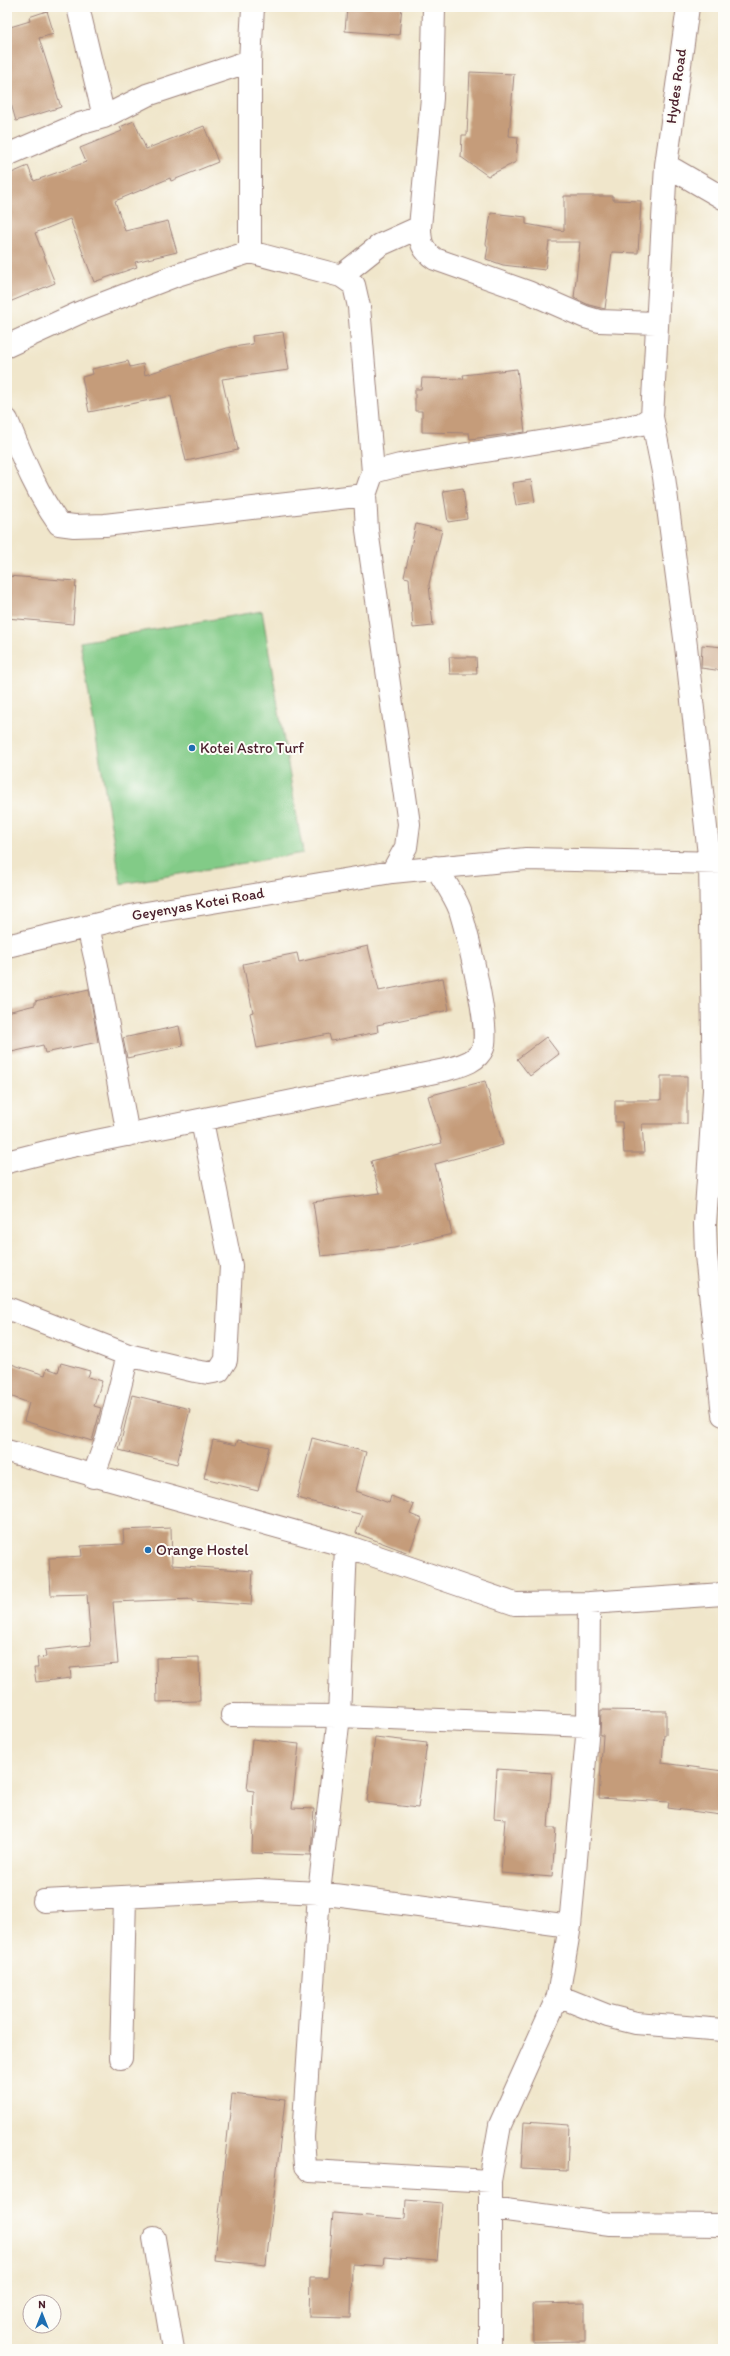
<svg xmlns="http://www.w3.org/2000/svg" width="730" height="2356" font-family="Itim,sans-serif">
<style>
.green{fill:#82cb87;stroke:#667559}
.building{fill:#c59c7a}
.lines{fill:none;stroke-linecap:round;stroke-linejoin:round}
.minor-casing{stroke:#9d827b;stroke-width:24}
.minor{stroke:#fff;stroke-width:22}
.poi-dot{fill:#1f6fb2;stroke:#fdfcf7;stroke-width:1.5}
.labels{text-anchor:middle;dominant-baseline:central;stroke-width:4;stroke-linejoin:round;paint-order:stroke}
.street-label{font-size:15px;fill:#4a1f2b;stroke:#fdfcf7}
.poi-label{font-size:15px;fill:#4a1f2b;stroke:#fdfcf7;text-anchor:start}
</style>
<rect width="100%" height="100%" fill="#fdfcf7"/>
<filter id="ink" filterUnits="userSpaceOnUse"><feTurbulence type="fractalNoise" baseFrequency=".025" numOctaves="2"/><feDisplacementMap in="SourceGraphic" scale="8" xChannelSelector="R" yChannelSelector="G"/><feConvolveMatrix kernelMatrix="1 2 1 2 8 2 1 2 1" color-interpolation-filters="sRGB"/></filter>
<filter id="wash" filterUnits="userSpaceOnUse"><feTurbulence type="fractalNoise" baseFrequency=".012" numOctaves="4" result="noise"/><feDisplacementMap in="SourceGraphic" scale="16" xChannelSelector="R" yChannelSelector="G"/><feGaussianBlur stdDeviation="0.9" result="paint"/><feColorMatrix in="noise" values="0 0 0 0 0 0 0 0 0 0 0 0 0 0 0 0 0 1.4 0 .05"/><feComposite in="paint" operator="in"/></filter>
<g filter="url(#wash)">
<rect width="100%" height="100%" fill="#f0e6cb"/>
<path class="green" d="M 262,611 L 303,853 L 121,884 L 80,642 Z"/>
<g id="blocks">
<path class="building" d="M 347,7 L 402,7 L 399,35 L 345,31 Z
M 47,11 L 54,34 L 39,38 L 61,107 L 16,121 L 7,90 L 7,28 L 30,21 L 29,17 Z
M 470,72 L 514,74 L 509,136 L 518,137 L 516,162 L 488,176 L 461,157 L 462,135 L 467,135 Z
M 134,121 L 146,149 L 204,126 L 218,162 L 171,181 L 170,178 L 115,201 L 125,231 L 168,221 L 177,252 L 135,262 L 137,267 L 94,282 L 70,219 L 35,233 L 55,283 L 7,303 L 7,175 L 28,166 L 34,181 L 86,162 L 80,148 L 122,131 L 120,127 Z
M 564,196 L 613,196 L 613,200 L 641,201 L 638,253 L 612,252 L 605,309 L 589,305 L 574,298 L 580,242 L 549,242 L 545,270 L 503,265 L 486,259 L 488,247 L 486,244 L 491,213 L 526,217 L 526,224 L 564,231 Z
M 283,332 L 289,370 L 222,379 L 238,450 L 186,461 L 171,396 L 89,412 L 82,377 L 93,374 L 92,369 L 128,361 L 130,367 L 143,364 L 145,375 L 227,348 L 253,344 L 252,336 Z
M 517,369 L 525,432 L 470,439 L 469,433 L 422,432 L 422,411 L 415,411 L 415,389 L 421,389 L 422,378 L 464,379 L 463,375 Z
M 531,480 L 535,502 L 516,505 L 512,483 Z
M 463,488 L 467,519 L 448,522 L 443,491 Z
M 416,524 L 442,530 L 429,584 L 433,626 L 413,628 L 409,578 L 404,577 Z
M 7,576 L 76,581 L 73,624 L 7,618 Z
M 702,645 L 723,647 L 723,671 L 701,668 Z
M 449,657 L 476,657 L 477,674 L 450,674 Z
M 368,946 L 379,991 L 443,978 L 449,1010 L 377,1025 L 378,1032 L 331,1041 L 329,1034 L 257,1048 L 250,1013 L 253,1012 L 243,964 L 297,953 L 299,962 Z
M 89,989 L 98,1042 L 45,1053 L 43,1045 L 7,1053 L 7,1012 L 35,1005 L 35,1001 Z
M 179,1026 L 183,1046 L 127,1058 L 123,1038 Z
M 546,1037 L 559,1054 L 530,1076 L 517,1059 Z
M 661,1076 L 687,1076 L 687,1124 L 642,1124 L 644,1153 L 624,1153 L 622,1122 L 615,1122 L 615,1100 L 661,1100 Z
M 485,1081 L 503,1145 L 435,1164 L 452,1234 L 394,1248 L 321,1256 L 313,1202 L 380,1193 L 371,1161 L 442,1143 L 428,1096 Z
M 61,1363 L 90,1371 L 88,1377 L 102,1381 L 94,1406 L 101,1408 L 92,1441 L 24,1421 L 29,1403 L 7,1395 L 7,1378 L 11,1364 L 45,1375 L 47,1368 L 58,1372 Z
M 132,1395 L 190,1409 L 177,1464 L 119,1450 Z
M 312,1438 L 366,1452 L 356,1491 L 389,1503 L 391,1496 L 414,1505 L 410,1514 L 422,1519 L 409,1553 L 356,1533 L 363,1515 L 297,1498 Z
M 213,1440 L 236,1445 L 238,1440 L 269,1447 L 258,1491 L 204,1478 Z
M 171,1528 L 172,1565 L 253,1571 L 251,1605 L 193,1601 L 193,1599 L 113,1602 L 118,1664 L 70,1668 L 71,1678 L 36,1682 L 34,1668 L 38,1668 L 37,1658 L 46,1657 L 45,1650 L 91,1645 L 87,1594 L 51,1595 L 49,1558 L 82,1556 L 81,1546 L 124,1544 L 123,1530 Z
M 199,1657 L 200,1701 L 157,1702 L 156,1658 Z
M 601,1710 L 666,1711 L 666,1735 L 664,1735 L 662,1763 L 723,1771 L 721,1815 L 668,1808 L 669,1802 L 599,1798 L 603,1735 L 600,1735 Z
M 375,1737 L 427,1743 L 418,1808 L 367,1802 Z
M 252,1739 L 299,1744 L 292,1808 L 314,1809 L 311,1855 L 252,1853 L 254,1791 L 247,1790 Z
M 497,1769 L 552,1773 L 548,1828 L 556,1828 L 552,1877 L 501,1873 L 505,1819 L 494,1818 Z
M 232,2094 L 285,2100 L 266,2265 L 214,2260 Z
M 524,2122 L 569,2125 L 567,2171 L 521,2169 Z
M 406,2200 L 442,2203 L 437,2261 L 384,2257 L 383,2266 L 352,2264 L 351,2318 L 309,2317 L 310,2278 L 328,2278 L 333,2213 L 405,2219 Z
M 585,2303 L 585,2341 L 533,2342 L 532,2304 Z"/>
</g>
</g>
<g filter="url(#ink)">
<use href="#blocks" fill-opacity="0" stroke="#9d827b" stroke-width="1"/>
<g class="lines">
<g class="minor-casing">
<path id="minor" d="M 78,7 L 104,117
M 434,7 L 432,98 L 420,227 C 420,242 422,250 435,259 L 528,292 L 585,317 L 599,321 L 656,323
M 688,7 L 666,165 L 652,417 L 664,477 L 686,646 L 710,864 L 714,1090 L 705,1224 L 706,1255 L 723,1415
M 7,155 L 79,124 L 104,117 L 147,95 L 250,61
M 666,165 L 723,198
M 250,252 L 250,61 L 253,7
M 341,276 L 380,245 L 420,227
M 7,346 L 81,312 L 177,275 L 250,252 L 341,276 L 354,285 L 359,307 L 373,472 L 365,495 L 367,530 L 409,824 L 406,847 L 392,872
M 7,420 C 22,456 36,492 59,524 L 74,526 L 105,525 L 365,495
M 373,472 L 400,465 L 613,430 L 641,424 L 652,417
M 88,927 L 97,966 L 128,1135
M 7,946 L 140,914 L 392,872 L 526,859 L 723,863
M 7,1162 L 62,1148 L 445,1070 C 458,1066 477,1063 483,1048 C 491,1029 467,933 460,910 C 455,896 444,881 436,867
M 7,1308 L 128,1355 L 195,1371 L 208,1373 L 219,1371 L 226,1360 L 231,1266 L 202,1121
M 7,1451 L 346,1546 L 515,1604 L 589,1603 L 723,1594
M 93,1477 L 107,1438 L 128,1355
M 346,1546 L 339,1716 L 319,1893 L 303,2137 L 305,2166 L 310,2171 L 490,2181
M 232,1715 L 339,1716 L 588,1726
M 44,1901 L 259,1890 L 319,1893 L 570,1926
M 558,1996 L 608,2016 L 636,2023 L 723,2030
M 121,2058 L 125,1897
M 491,2208 L 610,2224 L 723,2225
M 154,2238 L 173,2349
M 490,2349 L 490,2181 L 500,2125 L 558,1996 L 570,1926 L 588,1726 L 589,1603"/>
</g>
<use href="#minor" class="minor"/>
</g>
</g>
<g class="poi-dot">
<circle cx="192" cy="748" r="4"/>
<circle cx="148" cy="1550" r="4"/>
</g>
<g class="labels">
<g class="street-label">
<text transform="translate(676 86) rotate(-82)">Hydes Road</text>
<text transform="translate(198 904) rotate(-10)">Geyenyas Kotei Road</text>
</g>
<g class="poi-label">
<text x="200" y="748">Kotei Astro Turf</text>
<text x="156" y="1550">Orange Hostel</text>
</g>
</g>
<rect width="730" height="2356" fill="none" stroke="#fdfcf7" stroke-width="24"/>
<g transform="translate(42 2314)"><circle r="19" fill="#fdfcf7" stroke="#b5a4a5"/>
<path d="M0-3L7 15L0 10L-7 15Z" fill="#1f6fb2"/>
<text y="-6" font-size="11" font-weight="bold" text-anchor="middle" fill="#4a1f2b">N</text>
</g>
</svg>
